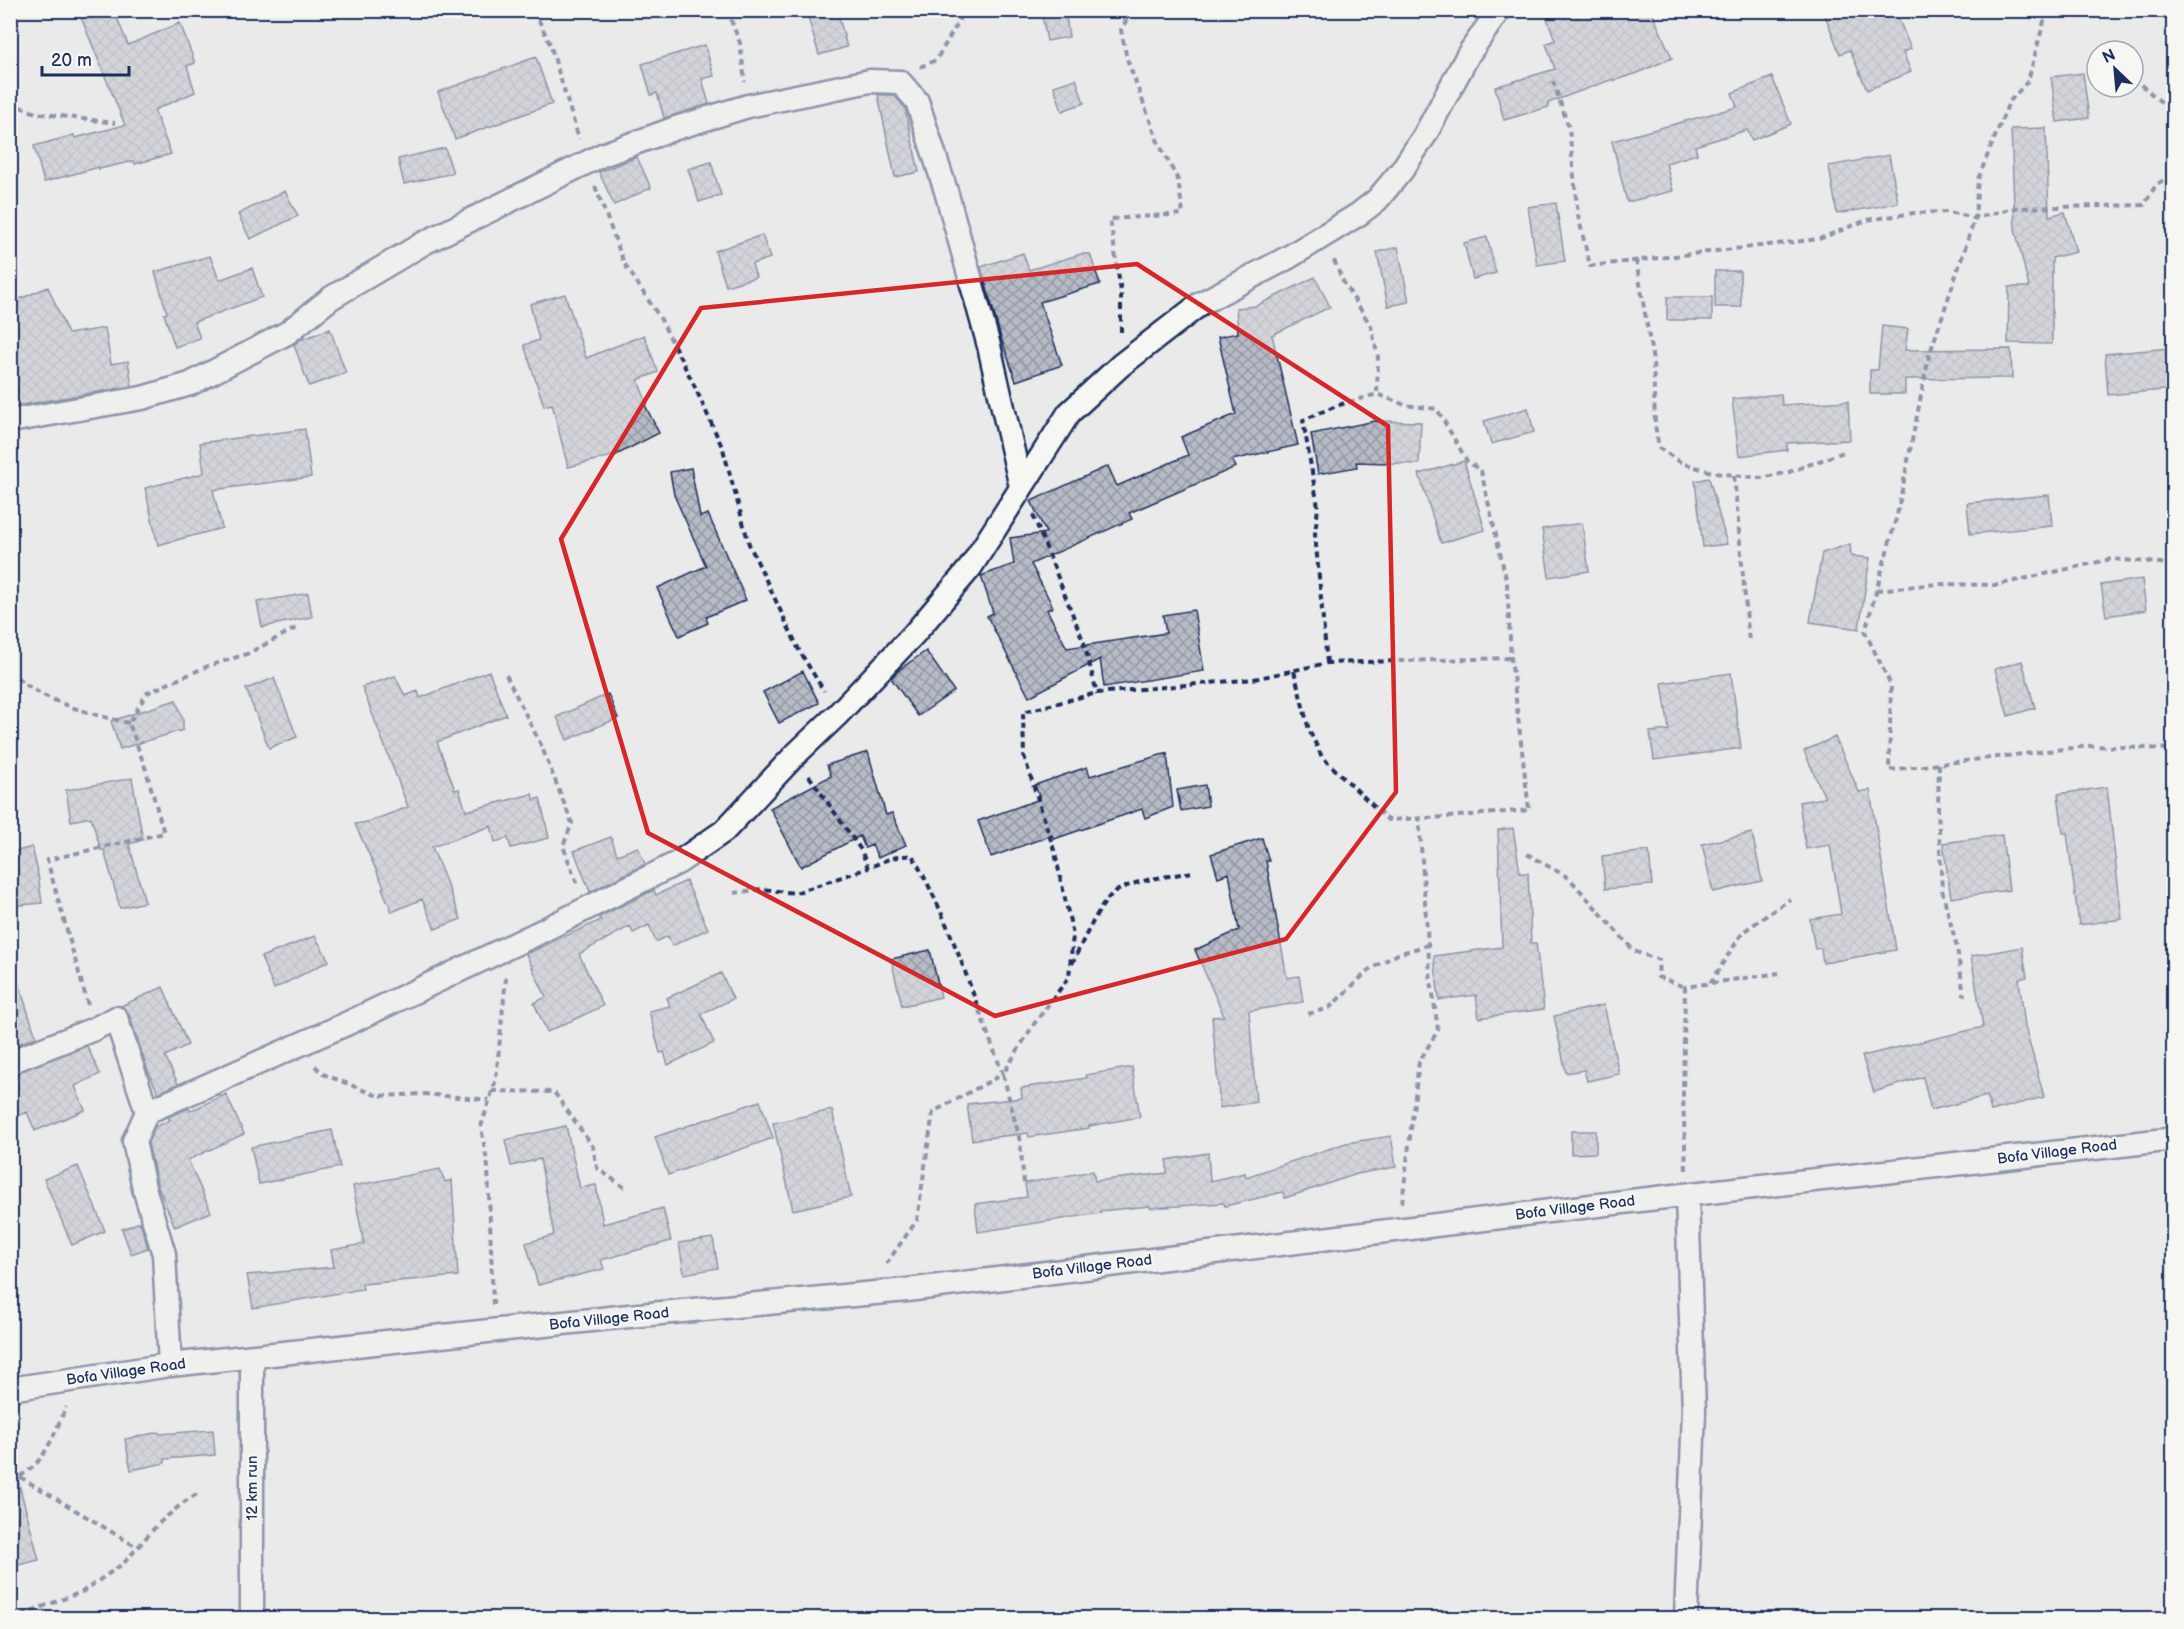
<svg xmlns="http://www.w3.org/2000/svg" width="2184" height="1629" font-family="'Balsamiq Sans',sans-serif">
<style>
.building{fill:url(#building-cross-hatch);stroke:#1b2f5e;stroke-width:1.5}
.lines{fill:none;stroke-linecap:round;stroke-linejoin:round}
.minor-casing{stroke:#1b2f5e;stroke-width:27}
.path{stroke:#1b2f5e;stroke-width:4;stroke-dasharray:6 4.5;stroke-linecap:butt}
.minor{stroke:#f6f6f2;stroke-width:22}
.marked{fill:none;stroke:#d62828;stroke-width:4.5;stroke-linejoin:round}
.labels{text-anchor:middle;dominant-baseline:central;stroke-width:4.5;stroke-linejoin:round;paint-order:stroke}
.street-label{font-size:15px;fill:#1b2f5e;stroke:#f6f6f2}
</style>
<defs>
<pattern id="building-cross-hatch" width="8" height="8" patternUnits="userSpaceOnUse" patternTransform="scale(1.5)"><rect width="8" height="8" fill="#b6bbc6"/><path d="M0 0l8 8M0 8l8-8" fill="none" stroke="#9398a4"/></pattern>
</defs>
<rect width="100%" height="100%" fill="#e9eae9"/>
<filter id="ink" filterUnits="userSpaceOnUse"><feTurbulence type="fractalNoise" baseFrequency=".0167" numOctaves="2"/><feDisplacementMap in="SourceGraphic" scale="12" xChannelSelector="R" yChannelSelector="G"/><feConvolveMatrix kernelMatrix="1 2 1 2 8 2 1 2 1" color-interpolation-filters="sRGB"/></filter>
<g filter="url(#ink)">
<path class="building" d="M 78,10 L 114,10 L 128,45 L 180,23 L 195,63 L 187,66 L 195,92 L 154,110 L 171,154 L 135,164 L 134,161 L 99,169 L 99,167 L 44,182 L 34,146 L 74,135 L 75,138 L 125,125 Z
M 806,10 L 837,10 L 847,47 L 819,55 Z
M 1041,10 L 1065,10 L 1069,37 L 1047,41 Z
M 1568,10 L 1651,10 L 1672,58 L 1637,73 L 1613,81 L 1613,79 L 1548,103 L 1549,107 L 1504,120 L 1495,87 L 1555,69 L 1546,44 L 1555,40 L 1547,18 Z
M 1823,10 L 1895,10 L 1911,49 L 1903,52 L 1911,72 L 1867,90 L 1850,50 L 1840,54 Z
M 705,45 L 714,76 L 702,79 L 709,104 L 664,118 L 657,93 L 651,95 L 642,64 Z
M 536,57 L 552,104 L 455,139 L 438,92 Z
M 2083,73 L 2089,118 L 2057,122 L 2051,77 Z
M 1772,77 L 1791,124 L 1752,140 L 1747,130 L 1695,146 L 1697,154 L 1666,163 L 1673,191 L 1627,202 L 1612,141 L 1737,107 L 1732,93 Z
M 1076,79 L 1084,103 L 1062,111 L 1054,86 Z
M 878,95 L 894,95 L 905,108 L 919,172 L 895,177 Z
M 2046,128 L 2049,216 L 2065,212 L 2076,252 L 2052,258 L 2052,344 L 2008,343 L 2009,287 L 2029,287 L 2015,229 L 2011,129 Z
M 445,148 L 453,173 L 404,184 L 398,159 Z
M 1889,155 L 1898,203 L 1837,214 L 1829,166 Z
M 637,157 L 651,188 L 614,205 L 599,172 Z
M 711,162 L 721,195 L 699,202 L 688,169 Z
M 285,191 L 298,216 L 250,239 L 238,214 Z
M 1556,203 L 1565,261 L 1537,265 L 1528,207 Z
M 762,235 L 770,258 L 752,264 L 756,277 L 726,286 L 715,251 Z
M 1487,237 L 1496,273 L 1473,279 L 1464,243 Z
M 1398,247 L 1409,302 L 1388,306 L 1377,252 Z
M 1023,253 L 1029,270 L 1081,254 L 1090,254 L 1100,284 L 1040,302 L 1062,365 L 1016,381 L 1001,338 L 981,267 Z
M 210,256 L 219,280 L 252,268 L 262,297 L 194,322 L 200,338 L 175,347 L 164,314 L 167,313 L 155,272 Z
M 1715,271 L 1740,271 L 1741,307 L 1715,307 Z
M 1315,277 L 1330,307 L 1272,335 L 1298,445 L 1232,460 L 1236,467 L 1129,513 L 1132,519 L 1031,564 L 1053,607 L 1047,610 L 1067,648 L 1166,633 L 1163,615 L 1194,610 L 1204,671 L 1104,687 L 1100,659 L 1029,697 L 987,616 L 993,613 L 981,576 L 1014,564 L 1010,538 L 1046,533 L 1031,501 L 1108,466 L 1117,486 L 1188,455 L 1181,437 L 1236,414 L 1218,337 L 1238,333 L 1236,308 L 1256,306 Z
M 48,287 L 68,334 L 105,328 L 111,364 L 128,361 L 132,386 L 10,407 L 10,303 Z
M 565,294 L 586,358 L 644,335 L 658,372 L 638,380 L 647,404 L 645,405 L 659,433 L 616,455 L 568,467 L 552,404 L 544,406 L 524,345 L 539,340 L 530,304 Z
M 1667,297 L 1712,297 L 1712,320 L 1667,320 Z
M 1882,326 L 1908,329 L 1905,350 L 2011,349 L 2012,378 L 1905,379 L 1905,394 L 1870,394 L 1870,370 L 1878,370 Z
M 330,329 L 346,373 L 309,386 L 294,345 L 300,340 Z
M 2170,348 L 2174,389 L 2108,395 L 2105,354 Z
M 1781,394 L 1782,405 L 1848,401 L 1850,440 L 1787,443 L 1787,450 L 1739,456 L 1732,399 Z
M 1528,408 L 1534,432 L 1491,444 L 1484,421 Z
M 1375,421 L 1421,422 L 1419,464 L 1356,462 L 1357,467 L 1318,474 L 1311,434 Z
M 305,429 L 311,477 L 213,490 L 222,528 L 158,545 L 145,488 L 204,473 L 200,443 Z
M 1464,461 L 1485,530 L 1441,543 L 1419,474 Z
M 691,468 L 700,517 L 708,514 L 746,600 L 706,617 L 708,623 L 679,636 L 657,588 L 706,566 L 674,495 L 670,472 Z
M 1709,478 L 1727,544 L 1703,547 L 1695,481 Z
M 2049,495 L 2052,526 L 1970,534 L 1967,503 Z
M 1582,523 L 1589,571 L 1549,577 L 1542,529 Z
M 1850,544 L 1851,556 L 1870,558 L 1859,629 L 1810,622 L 1822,553 Z
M 2142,579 L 2146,610 L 2106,616 L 2101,585 Z
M 308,593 L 312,617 L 262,627 L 257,602 Z
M 926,651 L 954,691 L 918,716 L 891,678 L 900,669 Z
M 2022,661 L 2035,708 L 2008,716 L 1995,669 Z
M 489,671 L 506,715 L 437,742 L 455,790 L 459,789 L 466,811 L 532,794 L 534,800 L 540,798 L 549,838 L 511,848 L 508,838 L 495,842 L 491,826 L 432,847 L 461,919 L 435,929 L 422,899 L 392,912 L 382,888 L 384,887 L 355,824 L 368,822 L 408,807 L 362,687 L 395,676 L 405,696 L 418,691 L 420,698 Z
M 803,671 L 819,703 L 779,723 L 763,692 Z
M 1731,673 L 1741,748 L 1654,760 L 1650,732 L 1669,730 L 1662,683 Z
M 274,678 L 297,737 L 269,748 L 246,689 Z
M 608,694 L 618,718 L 567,740 L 557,717 Z
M 176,700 L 183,720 L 183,730 L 120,749 L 111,721 Z
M 1835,737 L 1859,792 L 1870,790 L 1896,950 L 1823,963 L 1821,948 L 1815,949 L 1810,919 L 1841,914 L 1830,845 L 1806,849 L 1799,802 L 1825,798 L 1804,751 Z
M 868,752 L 886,815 L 892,813 L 906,845 L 878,858 L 872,845 L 865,848 L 860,836 L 801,867 L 770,808 L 831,776 L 827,765 Z
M 1167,753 L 1173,807 L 1145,818 L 1142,809 L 1054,839 L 1052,835 L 991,857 L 978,821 L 1040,799 L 1035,785 L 1087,767 L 1090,776 Z
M 132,778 L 143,840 L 129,844 L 145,902 L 120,908 L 104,850 L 101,850 L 91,817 L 71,821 L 66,790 Z
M 1205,785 L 1208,806 L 1181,811 L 1177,790 Z
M 2107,787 L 2122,919 L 2079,925 L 2067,833 L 2063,833 L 2058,794 Z
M 1513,828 L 1520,873 L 1528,873 L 1531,943 L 1536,943 L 1544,1009 L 1479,1018 L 1476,995 L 1439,1000 L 1434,956 L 1502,947 L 1498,830 Z
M 1752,833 L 1762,881 L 1713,892 L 1702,844 Z
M 2002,835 L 2009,890 L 1951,898 L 1943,843 Z
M 611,837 L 617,855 L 638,847 L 645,864 L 590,892 L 574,851 Z
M 1262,838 L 1269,861 L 1266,861 L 1287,978 L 1299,976 L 1303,1002 L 1249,1011 L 1256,1102 L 1220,1108 L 1212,1017 L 1224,1016 L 1195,950 L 1239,930 L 1229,873 L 1218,877 L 1211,854 Z
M 32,847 L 37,868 L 42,903 L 10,906 L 10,853 Z
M 1649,851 L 1652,885 L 1605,889 L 1602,856 Z
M 686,881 L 708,929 L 672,946 L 668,936 L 656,942 L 649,925 L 633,933 L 630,926 L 579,954 L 603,1006 L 547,1032 L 534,1003 L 546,997 L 526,954 L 601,920 L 599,917 L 654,890 L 656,895 Z
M 315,936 L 329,961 L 274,989 L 261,957 Z
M 2022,947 L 2027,977 L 2019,979 L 2025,1026 L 2044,1097 L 1991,1111 L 1987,1096 L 1931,1110 L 1923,1077 L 1874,1092 L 1862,1056 L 1983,1027 L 1971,956 Z
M 930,950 L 941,997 L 902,1006 L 891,959 Z
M 15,972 L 36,1037 L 10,1047 L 10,973 Z
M 721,973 L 733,999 L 701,1014 L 714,1043 L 668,1065 L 664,1052 L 660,1053 L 649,1011 L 670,1006 L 667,998 Z
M 163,987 L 188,1045 L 165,1056 L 178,1084 L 158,1093 L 147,1068 L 129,1014 L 121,1006 Z
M 1604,1005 L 1619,1074 L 1587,1081 L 1584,1070 L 1566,1073 L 1554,1016 Z
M 87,1046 L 100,1074 L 75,1086 L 85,1110 L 35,1131 L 27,1112 L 10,1120 L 10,1075 Z
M 1132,1067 L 1140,1117 L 1089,1126 L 1089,1128 L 1029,1137 L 1028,1133 L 972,1140 L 967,1104 L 1022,1098 L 1021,1088 L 1087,1078 L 1086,1075 Z
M 226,1094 L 244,1134 L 188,1160 L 211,1212 L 175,1227 L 158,1187 L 148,1143 L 155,1127 L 170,1120 L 168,1117 L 189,1108 L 190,1111 Z
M 760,1101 L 773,1138 L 668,1175 L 655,1137 Z
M 832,1110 L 851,1197 L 793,1210 L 773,1123 Z
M 566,1126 L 580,1188 L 596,1185 L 603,1224 L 663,1208 L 671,1241 L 601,1260 L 604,1269 L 538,1285 L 526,1243 L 554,1235 L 540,1159 L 511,1166 L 505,1140 Z
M 332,1130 L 340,1167 L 259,1184 L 251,1147 Z
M 1571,1131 L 1596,1131 L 1596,1153 L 1571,1154 Z
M 1391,1136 L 1396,1167 L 1357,1174 L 1285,1198 L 1283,1192 L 1225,1206 L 1224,1203 L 1150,1208 L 1150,1206 L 1100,1211 L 1101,1213 L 978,1232 L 975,1204 L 1027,1197 L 1025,1183 L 1093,1171 L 1095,1181 L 1167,1173 L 1167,1160 L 1208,1153 L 1210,1181 L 1245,1173 L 1246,1177 L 1346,1143 Z
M 78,1166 L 105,1231 L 72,1245 L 44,1179 Z
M 440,1169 L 445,1182 L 452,1180 L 458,1276 L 362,1284 L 363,1289 L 253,1308 L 247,1275 L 334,1267 L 331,1250 L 364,1244 L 353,1186 Z
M 140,1222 L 148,1248 L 131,1254 L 122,1229 Z
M 713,1238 L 718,1268 L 684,1274 L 679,1243 Z
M 213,1430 L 215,1455 L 165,1459 L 165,1463 L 131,1470 L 125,1439 L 159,1432 L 160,1434 Z
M 18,1480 L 39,1560 L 10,1567 L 10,1481 Z"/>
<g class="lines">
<g class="minor-casing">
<path id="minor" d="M 10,421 L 142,398 L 190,384 L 287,333 L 331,298 L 424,243 L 602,155 L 676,128 L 748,106 L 870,81 L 900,82 L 917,101 L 946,191 L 989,346 L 1021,487
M 10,1062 L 94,1029 L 116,1018 L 147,1112 L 134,1141 L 144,1188 L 164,1254 L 170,1365
M 147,1112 L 344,1025 L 536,934 L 679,862 L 724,831 L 795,755 L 838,714 L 914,634 L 970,568 L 1069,413 L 1121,365 L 1200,304 L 1289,257 L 1359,214 L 1377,200 L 1402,170 L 1425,135 L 1468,55 L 1499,10
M 10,1389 L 170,1365 L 629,1316 L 907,1290 L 1631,1201 L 2174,1139
M 252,1618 L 252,1357
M 1686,1618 L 1694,1411 L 1687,1195"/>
</g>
<path class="path" d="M 534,10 L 550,44 L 579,139
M 727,10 L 740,43 L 745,82
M 1098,10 L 1129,17
M 2047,10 L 2028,81 L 2009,102 L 1978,179 L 1975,218 L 1929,356 L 1897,515 L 1865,632 L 1891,685 L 1889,770 L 2089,746 L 2174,749
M 920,67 L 936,60 L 958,23 L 962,10
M 2133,78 L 2174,113
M 1553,81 L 1569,128 L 1578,215 L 1590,266 L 1819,239 L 1867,220 L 1914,213 L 1948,212 L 1975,218 L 2014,208 L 2144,205 L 2156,185 L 2174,173
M 10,103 L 36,113 L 115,123
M 595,186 L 624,263 L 660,318 L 694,385 L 723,449 L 749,544 L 800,652 L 824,691
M 1636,260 L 1653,361 L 1655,425 L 1659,448 L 1682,463 L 1715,473 L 1761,478 L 1789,472 L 1844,452
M 1121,332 L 1121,292 L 1110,219 L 1183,214 L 1178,180 L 1158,142 L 1127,59 L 1121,30 L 1132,10
M 1734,476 L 1749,642
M 1033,515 L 1084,643 L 1097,693 L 1254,679 L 1327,663 L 1511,658
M 1877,590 L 1937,584 L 1997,585 L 2111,559 L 2174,564
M 1327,663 L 1315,534 L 1318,507 L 1303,420 L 1339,405 L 1377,394 L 1378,357 L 1371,326 L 1344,283 L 1333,258
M 10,670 C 37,701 91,714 129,723
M 1294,671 L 1309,730 L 1322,757 L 1388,820 L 1447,817 L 1529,810 L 1511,658 L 1507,583 L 1481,471 L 1467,461 L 1437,409 L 1405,405 L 1377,394
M 506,675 L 541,745 L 572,823 L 563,846 L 578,886
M 1939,764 L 1938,809 L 1942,890 L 1957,948 L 1964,996
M 809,776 L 861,850 L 868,868 L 891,858 L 912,855 C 952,923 974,1001 1003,1074 L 933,1112 L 917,1220 L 884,1267
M 1527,854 L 1569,878 L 1634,951 L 1659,960 L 1658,977 L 1685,987
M 734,893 L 762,889 L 795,893 L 868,868
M 1072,964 C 1079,949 1101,900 1115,892 C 1137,879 1166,877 1192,872
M 1710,983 L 1743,932 L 1790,899
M 88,1005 L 47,860 L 164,833 L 146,770 L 129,723 L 147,693 L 208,666 L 247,654 L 298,627
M 1308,1014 L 1329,1008 L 1370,969 L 1398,954 L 1428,945
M 315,1066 L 323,1074 L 378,1096 L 424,1094 L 489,1100
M 492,1091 L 554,1092 L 593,1147 L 597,1168 L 628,1190
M 1686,1170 L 1683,1096 L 1685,987 L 1779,973
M 1024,1183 L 1020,1141 L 1003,1074 L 1034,1024 L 1069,977 L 1073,935 L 1055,853 L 1024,756 L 1023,712 L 1097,693
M 1402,1203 L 1419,1062 L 1438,1030 L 1430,973 L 1419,818
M 493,1305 L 488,1167 L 481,1127 L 496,1079 L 506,977
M 10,1474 L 20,1477 L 137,1547
M 10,1480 C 43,1471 54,1434 66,1407
M 12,1618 L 82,1592 L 124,1563 L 158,1524 L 184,1502 L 200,1492"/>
<use href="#minor" class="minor"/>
</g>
</g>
<path d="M0 0H2184V1629H0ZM 1137,264 L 1388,426 L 1396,792 L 1286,939 L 995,1016 L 648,833 L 561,539 L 701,308 Z" fill="#e9eae9" fill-opacity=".55" fill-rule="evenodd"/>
<path class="marked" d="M 1137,264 L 1388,426 L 1396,792 L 1286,939 L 995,1016 L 648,833 L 561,539 L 701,308 Z"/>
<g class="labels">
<g class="street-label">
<text transform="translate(2057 1152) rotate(-7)">Bofa Village Road</text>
<text transform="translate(1575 1208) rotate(-7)">Bofa Village Road</text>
<text transform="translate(1092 1267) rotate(-7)">Bofa Village Road</text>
<text transform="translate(609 1319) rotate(-6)">Bofa Village Road</text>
<text transform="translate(126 1372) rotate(-8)">Bofa Village Road</text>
<text transform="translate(252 1488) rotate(-90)">12 km run</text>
</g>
</g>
<rect width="2184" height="1629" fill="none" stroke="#f6f6f2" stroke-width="36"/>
<rect x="18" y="18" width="2148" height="1593" fill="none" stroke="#1b2f5e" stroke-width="2" filter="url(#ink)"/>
<g transform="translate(2115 69) rotate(334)"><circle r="28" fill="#f6f6f2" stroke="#9ea6b7" stroke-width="1.5"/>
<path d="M0-4.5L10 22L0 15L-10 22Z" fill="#1b2f5e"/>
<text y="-9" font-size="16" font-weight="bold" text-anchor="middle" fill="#1b2f5e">N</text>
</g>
<path d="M42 66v9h87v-9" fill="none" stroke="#1b2f5e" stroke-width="3"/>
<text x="51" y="66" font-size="18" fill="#1b2f5e" stroke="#f6f6f2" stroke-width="4.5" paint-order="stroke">20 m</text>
</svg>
